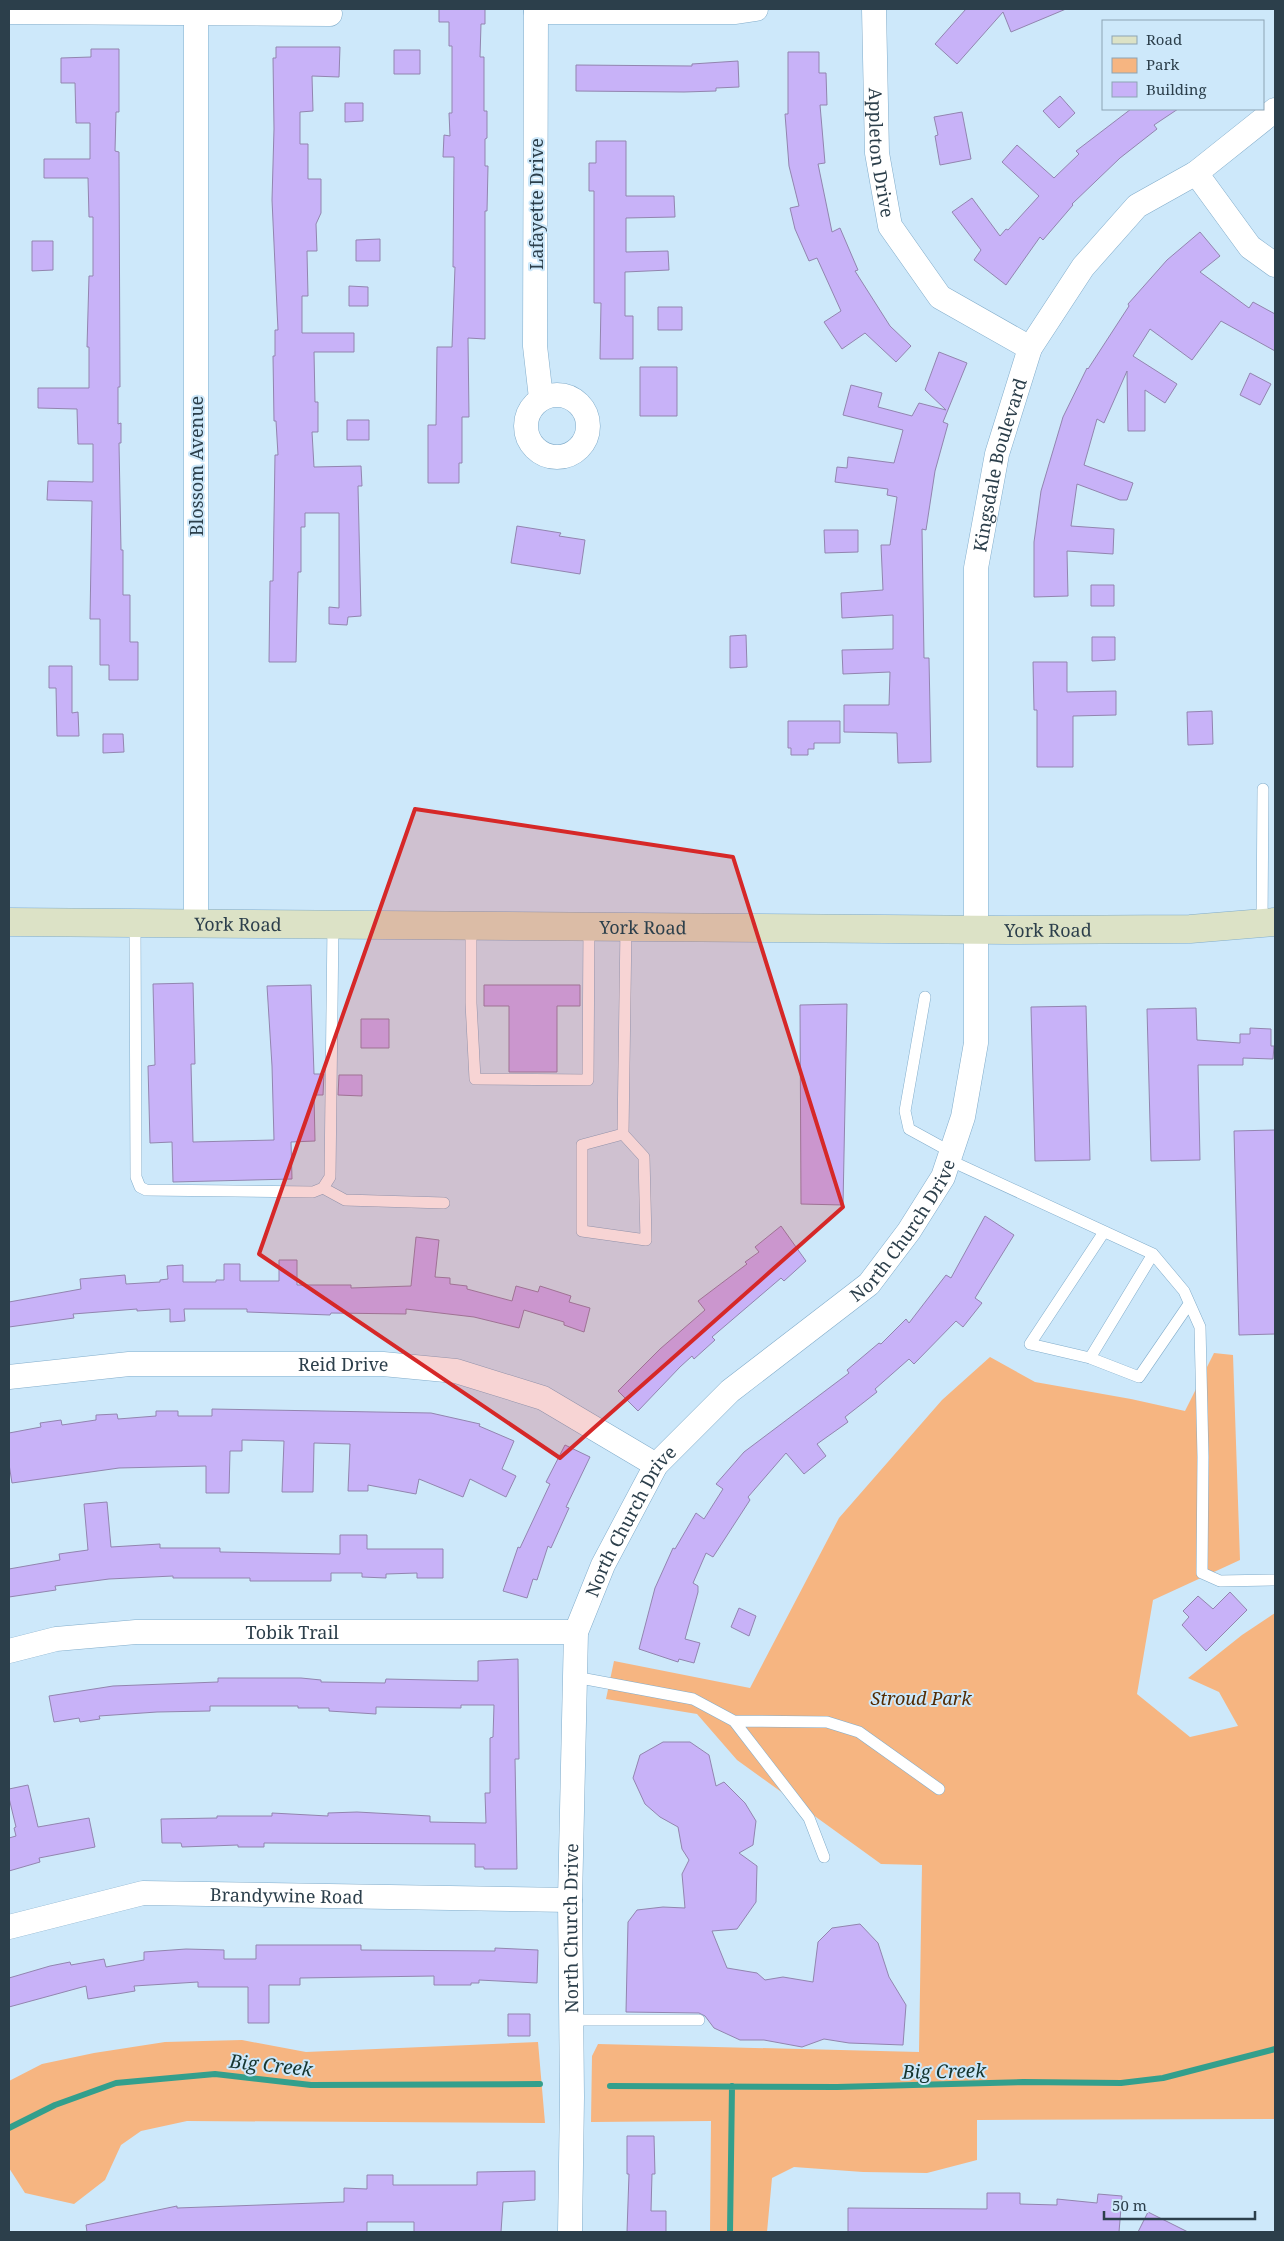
<svg xmlns="http://www.w3.org/2000/svg" width="1284" height="2241" font-family="'Noto Serif',serif">
<style>
.green{fill:#f6b581}
.lines{fill:none;stroke-linecap:round;stroke-linejoin:round}
.stream{stroke:#339f8c;stroke-width:6}
.building{fill:#c8b2f8;stroke:#9285af}
.service-casing{stroke:#82adcb;stroke-width:12}
.minor-casing{stroke:#82adcb;stroke-width:25}
.secondary-casing{stroke:#82adcb;stroke-width:29}
.service{stroke:#fff;stroke-width:11}
.minor{stroke:#fff;stroke-width:24}
.secondary{stroke:#dce2c6;stroke-width:28}
.marked{fill:#d62828;fill-opacity:0.2;stroke:#d62828;stroke-width:4;stroke-linejoin:round}
.labels{text-anchor:middle;dominant-baseline:central;stroke-width:4;stroke-linejoin:round;paint-order:stroke}
.street-label{font-size:18px;fill:#2c3f4b;stroke:#cde8fa}
.park-label{font-size:18px;font-style:italic;fill:#532a00;stroke:#cde8fa}
.water-label{font-size:19px;font-style:italic;fill:#15352f;stroke:#cde8fa}
</style>
<rect width="100%" height="100%" fill="#cde8fa"/>
<path class="green" d="M 1214,1353 L 1233,1355 L 1240,1560 L 1153,1600 L 1137,1694 L 1190,1737 L 1238,1726 L 1219,1692 L 1188,1678 L 1242,1635 L 1275,1613 L 1275,2119 L 977,2120 L 977,2160 L 927,2173 L 863,2172 L 794,2167 L 772,2178 L 767,2232 L 710,2232 L 711,2121 L 591,2122 L 592,2056 L 598,2044 L 919,2052 L 922,1865 L 881,1864 L 737,1760 L 697,1714 L 606,1699 L 614,1661 L 750,1688 L 839,1518 L 942,1400 L 990,1357 L 1035,1382 L 1131,1399 L 1185,1411 Z
M 242,2040 L 306,2052 L 538,2042 L 545,2123 L 187,2121 L 141,2131 L 121,2145 L 105,2180 L 74,2204 L 25,2193 L 9,2168 L 9,2081 L 42,2064 L 94,2053 L 165,2042 Z"/>
<g class="lines">
<path class="stream" d="M 610,2086 L 837,2087 L 1023,2082 L 1121,2083 L 1163,2078 L 1275,2049
M 9,2128 L 55,2105 L 116,2083 L 215,2074 L 311,2085 L 540,2084
M 730,2232 L 732,2086"/>
</g>
<path class="building" d="M 439,9 L 485,9 L 485,24 L 481,24 L 480,57 L 484,57 L 484,111 L 487,111 L 487,138 L 485,139 L 485,166 L 488,166 L 487,211 L 485,211 L 485,339 L 468,338 L 469,417 L 462,417 L 462,463 L 459,463 L 459,483 L 428,483 L 428,425 L 436,425 L 437,347 L 452,347 L 455,267 L 453,267 L 454,157 L 443,157 L 444,135 L 450,136 L 449,113 L 452,113 L 452,46 L 449,46 L 449,22 L 439,22 Z
M 966,9 L 1066,9 L 1011,32 L 1003,12 L 957,64 L 935,44 Z
M 276,47 L 340,47 L 339,77 L 312,76 L 313,111 L 300,112 L 300,144 L 308,144 L 308,179 L 321,179 L 321,213 L 316,224 L 317,251 L 307,251 L 308,296 L 302,296 L 302,333 L 354,333 L 354,352 L 314,352 L 315,402 L 318,402 L 318,432 L 312,432 L 314,467 L 361,466 L 362,486 L 358,486 L 361,616 L 348,617 L 347,625 L 329,624 L 329,607 L 339,608 L 339,513 L 305,513 L 305,527 L 301,527 L 301,572 L 298,572 L 296,662 L 269,662 L 270,581 L 273,581 L 275,455 L 278,455 L 276,421 L 274,421 L 273,356 L 275,356 L 275,330 L 278,330 L 272,200 L 274,129 L 273,58 L 276,58 Z
M 91,49 L 119,49 L 119,112 L 116,112 L 115,151 L 119,152 L 120,387 L 118,387 L 118,424 L 121,423 L 121,443 L 119,443 L 121,550 L 123,550 L 123,595 L 130,595 L 130,642 L 138,642 L 138,680 L 109,680 L 109,665 L 100,665 L 100,619 L 90,619 L 92,501 L 47,500 L 48,481 L 93,482 L 93,444 L 78,444 L 77,409 L 38,408 L 38,388 L 89,388 L 89,347 L 87,347 L 89,276 L 93,276 L 93,217 L 89,217 L 88,178 L 44,178 L 44,159 L 90,159 L 90,123 L 76,123 L 75,83 L 61,83 L 61,58 L 91,57 Z
M 394,50 L 420,50 L 420,74 L 394,74 Z
M 788,52 L 819,52 L 819,73 L 826,73 L 827,105 L 820,105 L 825,163 L 818,164 L 832,232 L 840,228 L 858,270 L 855,271 L 890,326 L 911,346 L 896,362 L 865,333 L 842,349 L 824,322 L 841,311 L 817,258 L 809,261 L 795,229 L 790,208 L 799,206 L 789,166 L 785,114 L 788,114 Z
M 738,61 L 739,87 L 716,88 L 716,91 L 684,92 L 576,91 L 576,65 L 692,66 L 692,64 Z
M 1060,96 L 1075,113 L 1059,128 L 1043,111 Z
M 345,103 L 363,103 L 363,121 L 345,122 Z
M 1131,109 L 1178,109 L 1154,125 L 1157,129 L 1120,158 L 1072,204 L 1073,205 L 1043,240 L 1040,237 L 1006,285 L 974,260 L 981,250 L 952,212 L 972,198 L 1000,236 L 1006,229 L 1008,230 L 1039,196 L 1002,162 L 1017,145 L 1054,178 L 1079,154 L 1076,151 Z
M 962,112 L 971,159 L 940,165 L 935,136 L 938,135 L 934,117 Z
M 596,141 L 626,141 L 626,196 L 674,196 L 675,217 L 626,218 L 626,252 L 668,251 L 669,270 L 625,272 L 625,316 L 633,316 L 633,359 L 600,359 L 601,303 L 594,303 L 594,191 L 589,191 L 589,163 L 596,163 Z
M 1200,232 L 1220,256 L 1200,272 L 1249,308 L 1253,302 L 1275,314 L 1275,351 L 1221,321 L 1192,360 L 1150,329 L 1133,356 L 1177,384 L 1165,403 L 1145,390 L 1145,431 L 1128,431 L 1127,371 L 1104,423 L 1097,419 L 1084,465 L 1133,483 L 1127,500 L 1120,500 L 1077,484 L 1071,526 L 1114,529 L 1113,554 L 1067,551 L 1068,596 L 1034,597 L 1034,542 L 1041,491 L 1063,417 L 1087,368 L 1088,369 L 1129,306 L 1128,304 L 1167,260 Z
M 380,239 L 380,261 L 356,261 L 356,240 Z
M 32,241 L 53,241 L 53,270 L 32,271 Z
M 349,286 L 368,287 L 368,306 L 349,306 Z
M 658,307 L 682,307 L 682,330 L 658,330 Z
M 939,352 L 967,363 L 943,422 L 948,424 L 935,471 L 926,530 L 922,529 L 924,658 L 929,658 L 931,762 L 898,763 L 897,733 L 844,732 L 844,705 L 889,705 L 890,672 L 843,674 L 842,650 L 893,649 L 893,615 L 842,618 L 841,593 L 883,590 L 881,545 L 890,545 L 897,497 L 887,495 L 888,489 L 835,482 L 837,467 L 847,468 L 848,457 L 894,463 L 903,430 L 843,415 L 851,385 L 882,393 L 878,407 L 912,416 L 919,403 L 946,410 L 925,390 Z
M 640,367 L 677,367 L 677,416 L 640,416 Z
M 1250,373 L 1271,384 L 1260,405 L 1240,395 Z
M 347,420 L 369,420 L 369,440 L 347,440 Z
M 517,526 L 561,533 L 559,536 L 585,540 L 580,574 L 511,563 Z
M 824,530 L 858,530 L 858,552 L 825,553 Z
M 1091,585 L 1114,585 L 1114,606 L 1091,606 Z
M 746,635 L 747,667 L 730,668 L 730,636 Z
M 1092,637 L 1115,637 L 1115,660 L 1092,661 Z
M 1033,662 L 1067,662 L 1067,692 L 1116,691 L 1116,715 L 1073,716 L 1073,767 L 1037,767 L 1037,710 L 1034,710 Z
M 49,666 L 72,666 L 72,713 L 78,712 L 79,736 L 57,736 L 56,688 L 49,688 Z
M 1212,711 L 1213,744 L 1188,745 L 1187,712 Z
M 788,721 L 840,721 L 840,743 L 814,743 L 814,749 L 808,749 L 808,755 L 791,755 L 791,748 L 788,748 Z
M 103,734 L 123,734 L 124,752 L 103,753 Z
M 193,983 L 195,1064 L 191,1064 L 193,1142 L 274,1140 L 272,1066 L 267,986 L 311,985 L 314,1074 L 324,1074 L 323,1095 L 314,1095 L 315,1141 L 291,1142 L 292,1179 L 173,1182 L 172,1142 L 150,1143 L 148,1066 L 155,1065 L 153,984 Z
M 484,985 L 580,985 L 580,1006 L 557,1006 L 557,1072 L 509,1072 L 509,1006 L 484,1006 Z
M 847,1004 L 843,1205 L 801,1204 L 800,1005 Z
M 1086,1006 L 1090,1160 L 1035,1161 L 1031,1007 Z
M 1196,1008 L 1197,1040 L 1240,1043 L 1240,1034 L 1250,1034 L 1250,1028 L 1271,1029 L 1271,1046 L 1274,1046 L 1273,1059 L 1243,1058 L 1243,1065 L 1198,1065 L 1200,1160 L 1151,1161 L 1147,1009 Z
M 361,1019 L 389,1019 L 389,1048 L 361,1048 Z
M 339,1075 L 362,1075 L 362,1096 L 338,1095 Z
M 1275,1130 L 1275,1334 L 1239,1335 L 1234,1131 Z
M 985,1216 L 1014,1235 L 975,1298 L 982,1303 L 963,1327 L 956,1321 L 914,1364 L 909,1359 L 875,1389 L 877,1392 L 845,1417 L 848,1422 L 817,1444 L 826,1456 L 804,1474 L 786,1453 L 748,1497 L 750,1500 L 713,1557 L 706,1553 L 693,1583 L 698,1586 L 698,1592 L 685,1639 L 700,1643 L 694,1663 L 679,1659 L 678,1662 L 639,1649 L 655,1588 L 673,1548 L 675,1549 L 696,1513 L 704,1519 L 723,1489 L 716,1484 L 744,1452 L 849,1373 L 847,1370 L 879,1343 L 881,1344 L 906,1319 L 909,1323 L 946,1275 L 951,1278 Z
M 781,1226 L 806,1261 L 784,1281 L 781,1278 L 712,1337 L 715,1340 L 694,1359 L 692,1356 L 680,1367 L 638,1411 L 618,1391 L 660,1349 L 705,1310 L 698,1301 L 747,1264 L 745,1262 L 759,1252 L 755,1247 Z
M 416,1237 L 439,1240 L 435,1277 L 450,1278 L 450,1284 L 467,1286 L 467,1289 L 512,1301 L 516,1286 L 538,1292 L 540,1286 L 571,1296 L 569,1302 L 590,1308 L 584,1332 L 564,1325 L 564,1322 L 524,1310 L 519,1328 L 474,1317 L 406,1309 L 406,1314 L 331,1313 L 330,1315 L 247,1312 L 247,1309 L 184,1309 L 185,1321 L 170,1322 L 170,1309 L 137,1311 L 137,1309 L 73,1314 L 74,1318 L 9,1327 L 9,1302 L 81,1289 L 80,1279 L 125,1275 L 126,1284 L 160,1282 L 160,1280 L 168,1279 L 167,1266 L 183,1265 L 183,1282 L 216,1282 L 216,1280 L 224,1280 L 224,1264 L 240,1264 L 240,1281 L 279,1281 L 279,1260 L 297,1260 L 297,1285 L 351,1285 L 351,1288 L 411,1286 Z
M 212,1409 L 431,1413 L 480,1424 L 479,1426 L 514,1441 L 502,1469 L 516,1476 L 506,1497 L 470,1479 L 463,1497 L 419,1479 L 416,1494 L 368,1485 L 368,1491 L 348,1491 L 350,1444 L 314,1443 L 313,1492 L 282,1492 L 284,1441 L 242,1440 L 242,1451 L 230,1451 L 229,1493 L 206,1493 L 206,1466 L 119,1468 L 12,1483 L 9,1464 L 9,1433 L 41,1427 L 40,1423 L 61,1420 L 62,1425 L 96,1420 L 96,1415 L 117,1414 L 118,1419 L 156,1416 L 156,1411 L 178,1411 L 178,1416 L 212,1416 Z
M 565,1445 L 590,1457 L 566,1507 L 569,1508 L 551,1548 L 548,1546 L 537,1580 L 533,1579 L 527,1598 L 503,1591 L 518,1547 L 520,1548 L 550,1484 L 546,1482 Z
M 107,1502 L 111,1547 L 160,1544 L 160,1548 L 220,1548 L 220,1552 L 340,1554 L 340,1535 L 367,1535 L 367,1549 L 443,1549 L 443,1578 L 417,1578 L 417,1573 L 386,1574 L 386,1578 L 362,1577 L 362,1573 L 331,1573 L 331,1581 L 250,1581 L 250,1578 L 173,1578 L 173,1576 L 109,1579 L 55,1586 L 56,1590 L 9,1597 L 9,1569 L 60,1560 L 59,1554 L 88,1550 L 84,1504 Z
M 1230,1592 L 1247,1610 L 1206,1651 L 1182,1625 L 1189,1617 L 1183,1611 L 1198,1596 L 1213,1609 Z
M 739,1608 L 756,1616 L 749,1636 L 731,1627 Z
M 518,1659 L 519,1759 L 515,1759 L 517,1869 L 484,1869 L 484,1867 L 475,1867 L 475,1844 L 264,1843 L 264,1847 L 238,1847 L 238,1845 L 182,1847 L 181,1843 L 162,1843 L 161,1819 L 217,1818 L 217,1816 L 272,1816 L 272,1813 L 328,1816 L 328,1813 L 357,1812 L 430,1816 L 430,1822 L 486,1823 L 485,1793 L 490,1793 L 490,1738 L 493,1737 L 494,1705 L 461,1705 L 461,1708 L 376,1707 L 376,1714 L 329,1711 L 329,1708 L 298,1708 L 298,1706 L 210,1706 L 210,1711 L 157,1712 L 99,1716 L 100,1719 L 80,1722 L 79,1718 L 54,1722 L 49,1696 L 113,1686 L 218,1682 L 218,1678 L 301,1678 L 321,1680 L 321,1682 L 385,1683 L 386,1679 L 478,1681 L 478,1661 Z
M 663,1742 L 690,1742 L 709,1755 L 716,1786 L 724,1782 L 745,1803 L 756,1821 L 753,1845 L 739,1853 L 757,1866 L 756,1902 L 737,1929 L 712,1931 L 727,1968 L 757,1973 L 765,1980 L 783,1977 L 813,1982 L 818,1942 L 832,1928 L 860,1924 L 878,1943 L 889,1977 L 906,2005 L 903,2045 L 849,2043 L 824,2039 L 802,2047 L 764,2040 L 740,2040 L 714,2028 L 705,2016 L 699,2013 L 626,2012 L 628,1922 L 637,1910 L 663,1907 L 685,1908 L 682,1874 L 689,1860 L 682,1849 L 678,1827 L 660,1817 L 645,1804 L 633,1778 L 640,1755 Z
M 28,1785 L 38,1827 L 89,1818 L 95,1847 L 39,1858 L 40,1862 L 9,1871 L 9,1838 L 16,1836 L 14,1828 L 16,1827 L 9,1798 L 9,1789 Z
M 256,1945 L 361,1945 L 361,1950 L 495,1951 L 495,1948 L 538,1950 L 537,1983 L 479,1980 L 479,1983 L 471,1983 L 471,1985 L 434,1985 L 434,1976 L 300,1978 L 300,1985 L 269,1985 L 269,2023 L 248,2023 L 248,1987 L 198,1987 L 198,1982 L 134,1986 L 135,1991 L 88,1999 L 86,1986 L 9,2007 L 9,1978 L 50,1966 L 70,1962 L 71,1965 L 104,1959 L 106,1967 L 144,1960 L 144,1952 L 186,1949 L 224,1950 L 224,1959 L 256,1959 Z
M 508,2014 L 530,2014 L 530,2036 L 508,2036 Z
M 627,2136 L 654,2136 L 655,2174 L 652,2174 L 651,2211 L 666,2211 L 666,2232 L 627,2232 L 629,2174 L 627,2174 Z
M 535,2171 L 535,2200 L 503,2202 L 501,2232 L 414,2232 L 414,2222 L 367,2222 L 367,2232 L 87,2232 L 86,2225 L 177,2206 L 177,2208 L 344,2202 L 344,2188 L 367,2189 L 367,2175 L 393,2175 L 393,2185 L 477,2185 L 477,2172 Z
M 987,2193 L 1020,2193 L 1020,2204 L 1057,2205 L 1057,2199 L 1097,2203 L 1098,2194 L 1122,2196 L 1119,2232 L 848,2232 L 848,2208 L 987,2209 Z
M 1148,2212 L 1188,2232 L 1138,2232 Z"/>
<g class="lines">
<g class="service-casing">
<path id="service" d="M 135,922 L 136,1177 L 140,1187 L 146,1190 L 313,1192 L 323,1188 L 330,1177 L 333,924
M 1262,924 L 1263,789
M 471,926 L 471,1003 L 475,1079 L 588,1080 L 589,926
M 925,997 L 905,1111 L 909,1129 L 951,1152
M 623,1134 L 582,1145 L 582,1231 L 646,1240 L 644,1157 L 623,1134 L 626,927
M 949,1160 L 1153,1254 L 1184,1291 L 1200,1327 L 1203,1457 L 1202,1573 L 1220,1581 L 1274,1580
M 323,1188 L 345,1200 L 444,1203
M 1104,1232 L 1030,1344 L 1090,1358 L 1139,1377 L 1189,1304
M 1090,1358 L 1153,1254
M 575,1677 L 693,1699 L 734,1721 L 809,1818 L 824,1857
M 734,1721 L 827,1722 L 859,1732 L 939,1789
M 571,2020 L 699,2020"/>
</g>
<g class="minor-casing">
<g id="minor">
<path d="M 196,9 L 196,922"/>
<path d="M 536,9 L 535,346 L 541,398"/>
<path id="s1" d="M 874,9 L 877,153 L 890,226 L 940,297 L 1030,348"/>
<path d="M 9,12 L 330,14"/>
<path d="M 536,12 L 736,12 L 756,9"/>
<path d="M 1196,173 L 1250,247 L 1275,265"/>
<circle cx="557" cy="426" r="31"/>
<path id="s2" d="M 9,1377 L 129,1364 L 383,1364 L 456,1371 L 543,1398 L 656,1465"/>
<path id="s3" d="M 9,1651 L 56,1639 L 136,1632 L 576,1632"/>
<path id="s4" d="M 9,1927 L 143,1893 L 570,1900"/>
<path id="s5" d="M 570,2232 L 572,2097 L 570,1900 L 576,1632 L 603,1565 L 656,1465 L 730,1391 L 869,1284 L 909,1231 L 943,1177 L 963,1117 L 976,1043 L 976,568 L 997,454 L 1030,348 L 1083,267 L 1137,206 L 1196,173 L 1275,110"/>
</g>
</g>
<g class="secondary-casing">
<g id="secondary">
<path id="s6" d="M 9,922 L 1007,930 L 1190,929 L 1275,922"/>
</g>
</g>
<use href="#service" class="service"/>
<use href="#minor" class="minor"/>
<use href="#secondary" class="secondary"/>
</g>
<path class="marked" d="M 415,809 L 733,857 L 843,1207 L 560,1458 L 259,1254 Z"/>
<g class="labels">
<g class="street-label">
<text stroke="none"><textPath href="#s1" startOffset="144">Appleton Drive</textPath></text>
<text transform="translate(536 204) rotate(-90)">Lafayette Drive</text>
<text stroke="none"><textPath href="#s5" startOffset="1915">Kingsdale Boulevard</textPath></text>
<text transform="translate(196 466) rotate(-90)">Blossom Avenue</text>
<text stroke="none"><textPath href="#s6" startOffset="229">York Road</textPath></text>
<text stroke="none"><textPath href="#s6" startOffset="634">York Road</textPath></text>
<text stroke="none"><textPath href="#s6" startOffset="1039">York Road</textPath></text>
<text stroke="none"><textPath href="#s5" startOffset="1129">North Church Drive</textPath></text>
<text stroke="none"><textPath href="#s2" startOffset="335">Reid Drive</textPath></text>
<text stroke="none"><textPath href="#s5" startOffset="724">North Church Drive</textPath></text>
<text stroke="none"><textPath href="#s3" startOffset="285">Tobik Trail</textPath></text>
<text stroke="none"><textPath href="#s4" startOffset="282">Brandywine Road</textPath></text>
<text stroke="none"><textPath href="#s5" startOffset="304">North Church Drive</textPath></text>
</g>
<g class="park-label">
<text x="921" y="1698">Stroud Park</text>
</g>
<g class="water-label">
<text transform="translate(271 2065) rotate(6)">Big Creek</text>
<text transform="translate(944 2071) rotate(-1)">Big Creek</text>
</g>
</g>
<rect width="1284" height="2241" fill="none" stroke="#2c3f4b" stroke-width="20"/>
<rect x="1102" y="20" width="162" height="90" fill="#cde8fa" stroke="#8da4b4"/>
<rect x="1112" y="36" width="25" height="8" fill="#dce2c6" stroke="#8da4b4"/>
<text x="1146" y="45" font-size="15" fill="#2c3f4b">Road</text>
<rect x="1112" y="58" width="25" height="15" fill="#f6b581" stroke="#8da4b4"/>
<text x="1146" y="70" font-size="15" fill="#2c3f4b">Park</text>
<rect x="1112" y="82" width="25" height="15" fill="#c8b2f8" stroke="#8da4b4"/>
<text x="1146" y="95" font-size="15" fill="#2c3f4b">Building</text>
<path d="M1104 2211v8h151v-8" fill="none" stroke="#2c3f4b" stroke-width="2.5"/>
<text x="1112" y="2211" font-size="15" fill="#2c3f4b" stroke="#cde8fa" stroke-width="4" paint-order="stroke">50 m</text>
</svg>
